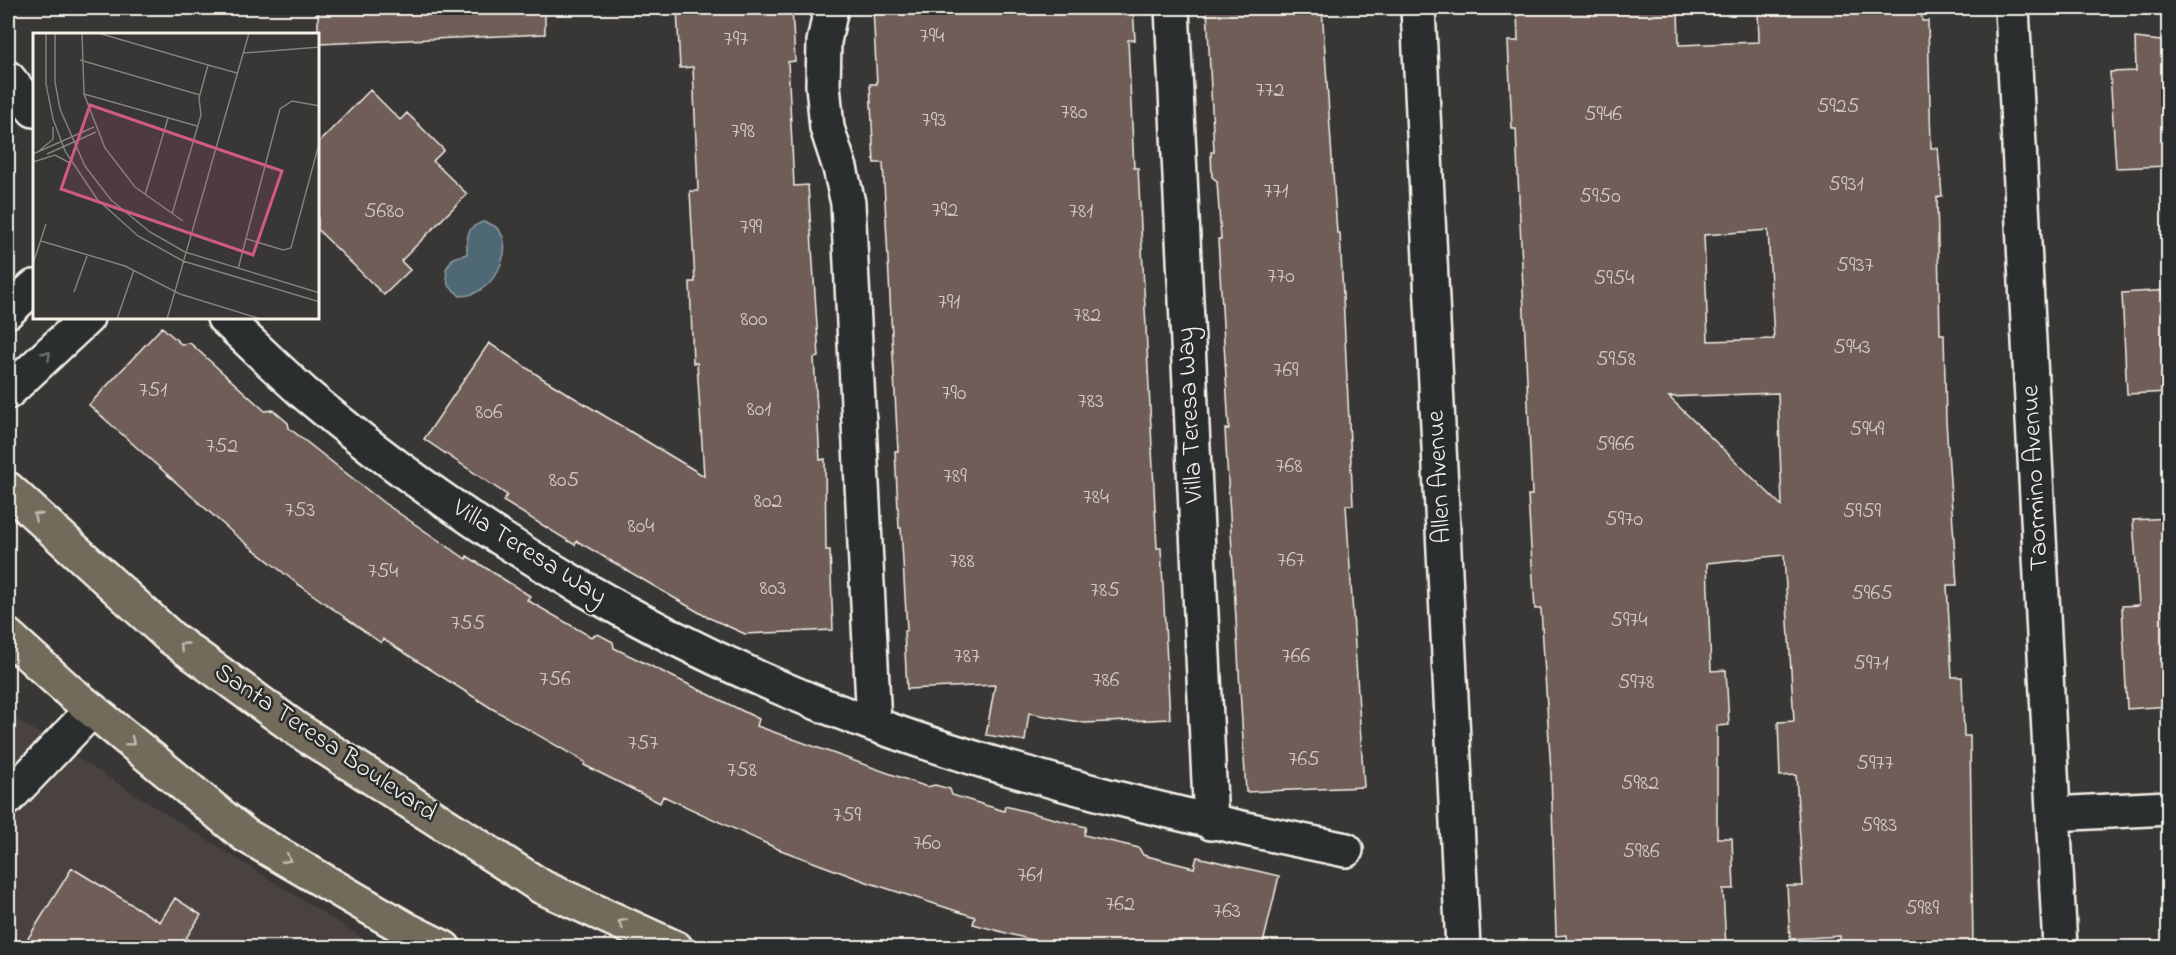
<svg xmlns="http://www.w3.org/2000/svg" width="2176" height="955" font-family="'Indie Flower',sans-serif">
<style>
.built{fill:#484240}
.water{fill:#506875;stroke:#929fa3;stroke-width:1.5}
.building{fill:#6f5d58;stroke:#f4f1e8;stroke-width:1.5;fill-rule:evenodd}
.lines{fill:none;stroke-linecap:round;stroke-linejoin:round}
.minor-casing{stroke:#f4f1e8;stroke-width:38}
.major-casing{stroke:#f4f1e8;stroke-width:38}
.minor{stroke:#2a2d2e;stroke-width:33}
.major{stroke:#726b5a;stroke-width:33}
.oneway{stroke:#71726f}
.oneway2{stroke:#c0bbaf}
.labels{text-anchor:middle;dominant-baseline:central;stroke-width:5;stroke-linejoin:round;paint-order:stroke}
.number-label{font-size:22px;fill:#d3ccc4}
.street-label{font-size:26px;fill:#f4f1e8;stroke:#2a2d2e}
.inset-road{fill:none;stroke:#83817d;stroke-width:1.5}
.view{fill:#d15985;fill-opacity:0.15;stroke:#d15985;stroke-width:3}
.inset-edge{fill:none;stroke:#f4f1e8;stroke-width:3}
</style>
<rect width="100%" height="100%" fill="#383736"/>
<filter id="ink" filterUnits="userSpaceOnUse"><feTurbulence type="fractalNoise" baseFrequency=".0167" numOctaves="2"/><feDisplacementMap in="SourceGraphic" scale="12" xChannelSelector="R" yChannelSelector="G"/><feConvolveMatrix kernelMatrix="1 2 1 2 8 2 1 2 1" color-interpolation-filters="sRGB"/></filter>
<g filter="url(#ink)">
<path class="built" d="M 8,714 L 377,947 L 8,947 Z"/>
<path class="water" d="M 483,222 C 525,228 499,297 460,296 L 448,285 L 446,269 L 453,258 L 467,254 C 467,237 465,228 483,222 Z"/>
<path class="building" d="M 318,8 L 545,8 L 545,34 L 318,44 Z
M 677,8 L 792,8 L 795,61 L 788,62 L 794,186 L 808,185 L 819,357 L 814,358 L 820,460 L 825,459 L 826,550 L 830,550 L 833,630 L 745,634 L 705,616 L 577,541 L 575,545 L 503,501 L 507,495 L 424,439 L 489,343 L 545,380 L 704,476 L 697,363 L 693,363 L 690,282 L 695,282 L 690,191 L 698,191 L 693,67 L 680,68 Z
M 873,8 L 1133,8 L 1135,40 L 1128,40 L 1134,168 L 1138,168 L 1157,548 L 1161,548 L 1170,719 L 1085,723 L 1029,713 L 1025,741 L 986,735 L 995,685 L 907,689 L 904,631 L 907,630 L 901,528 L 899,528 L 895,451 L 898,451 L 883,163 L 874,163 L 870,84 L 877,84 Z
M 1207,8 L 1322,8 L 1337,233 L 1340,233 L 1353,505 L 1346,505 L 1364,787 L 1246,792 L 1225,429 L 1229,429 L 1218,239 L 1221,239 L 1217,181 L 1212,177 L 1211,152 L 1214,152 Z
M 1517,8 L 1678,8 L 1679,45 L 1759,42 L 1758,8 L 1921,8 L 1922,21 L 1928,21 L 1931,148 L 1938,148 L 1942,196 L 1937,197 L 1940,334 L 1944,334 L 1946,421 L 1957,585 L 1947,585 L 1952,677 L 1962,677 L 1964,736 L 1970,736 L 1973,948 L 1840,948 L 1840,936 L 1790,939 L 1787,886 L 1803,886 L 1796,775 L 1780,776 L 1778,722 L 1794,721 L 1784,555 L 1707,563 L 1711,671 L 1726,670 L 1729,725 L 1717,726 L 1717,838 L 1732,838 L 1734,889 L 1723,889 L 1726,948 L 1567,948 L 1566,935 L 1556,936 L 1551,772 L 1541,609 L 1535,609 L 1531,548 L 1528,495 L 1532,495 L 1527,381 L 1516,129 L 1512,129 L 1508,41 L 1518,41 ZM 1768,230 L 1774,339 L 1708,341 L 1704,235 ZM 1778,393 L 1782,506 L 1669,397 Z
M 2135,38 L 2169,42 L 2169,166 L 2116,168 L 2110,72 L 2136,71 Z
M 370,90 L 400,120 L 407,113 L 444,150 L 433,161 L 467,194 L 401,261 L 410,270 L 384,295 L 318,230 L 318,143 Z
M 2169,290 L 2169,392 L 2127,394 L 2122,293 Z
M 162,327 L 181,344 L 190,343 L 265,411 L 273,410 L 288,423 L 289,428 L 384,503 L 466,559 L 467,556 L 530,596 L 527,600 L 591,637 L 598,634 L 613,642 L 614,648 L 759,719 L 757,726 L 927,787 L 935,785 L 950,789 L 952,795 L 1004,811 L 1005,806 L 1086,827 L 1084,835 L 1139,848 L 1143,855 L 1194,868 L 1197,857 L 1279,876 L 1262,948 L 1061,948 L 973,924 L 975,917 L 867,882 L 778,849 L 663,796 L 660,803 L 584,765 L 585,762 L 491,708 L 383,639 L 381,643 L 295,582 L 233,533 L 89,405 Z
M 2169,518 L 2169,706 L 2127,709 L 2122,606 L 2139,605 L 2133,520 Z
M 72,868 L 160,922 L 175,898 L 201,915 L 186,938 L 201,948 L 22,948 Z"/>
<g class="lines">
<g class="minor-casing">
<path id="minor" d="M 831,8 L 824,42 L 823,85 L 827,128 L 840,168 L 848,203 L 874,724
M 1172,8 L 1211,823
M 1418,8 L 1463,948
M 2012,8 L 2060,948
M 8,78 L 34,110
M 8,311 L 34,287
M 224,318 C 250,342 276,368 303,392 C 467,531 672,652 875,725 C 1029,780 1187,818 1346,850
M 8,392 L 87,318
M 8,798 L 92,710
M 2053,814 L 2168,808"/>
</g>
<g class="major-casing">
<path id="major" d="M 8,489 L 170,637 L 298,730 L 542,887 L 676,948
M 8,636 L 69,691 L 245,835 L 408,930 L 444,948"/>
</g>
<use href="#minor" class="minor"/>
<use href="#major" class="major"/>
</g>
<defs><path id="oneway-chevron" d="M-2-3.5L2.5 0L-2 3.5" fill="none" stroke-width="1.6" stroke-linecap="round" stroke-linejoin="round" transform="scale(1.5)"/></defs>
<use class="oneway" href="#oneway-chevron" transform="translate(47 355) rotate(-43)"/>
<g class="oneway2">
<use href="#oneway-chevron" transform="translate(37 516) rotate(-138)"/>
<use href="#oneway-chevron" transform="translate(183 646) rotate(-144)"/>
<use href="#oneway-chevron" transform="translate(131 742) rotate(39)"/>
<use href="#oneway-chevron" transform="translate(287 859) rotate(30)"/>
<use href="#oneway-chevron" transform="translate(622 923) rotate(-155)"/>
</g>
</g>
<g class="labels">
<g class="number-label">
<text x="932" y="37">794</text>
<text x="736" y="40">797</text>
<text x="1270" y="91">772</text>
<text x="1838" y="107">5925</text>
<text x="1074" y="113">780</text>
<text x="1603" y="115">5946</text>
<text x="934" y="121">793</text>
<text x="743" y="132">798</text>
<text x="1846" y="185">5931</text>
<text x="1276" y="192">771</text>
<text x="1600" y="197">5950</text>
<text x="945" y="211">792</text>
<text x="384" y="212">5680</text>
<text x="1081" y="212">781</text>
<text x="751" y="228">799</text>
<text x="1855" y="266">5937</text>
<text x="1281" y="277">770</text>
<text x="1614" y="279">5954</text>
<text x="949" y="303">791</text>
<text x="1087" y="316">782</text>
<text x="754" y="320">800</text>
<text x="1852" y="348">5943</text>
<text x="1616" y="360">5958</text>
<text x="1286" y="371">769</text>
<text x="153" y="391">751</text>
<text x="954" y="394">790</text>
<text x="1091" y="402">783</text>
<text x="759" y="410">801</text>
<text x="489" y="413">806</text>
<text x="1867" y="430">5949</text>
<text x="1615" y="445">5966</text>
<text x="222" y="447">752</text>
<text x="1289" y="467">768</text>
<text x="955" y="477">789</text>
<text x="564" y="481">805</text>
<text x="1096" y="498">784</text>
<text x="768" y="502">802</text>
<text x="300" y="511">753</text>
<text x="1862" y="512">5959</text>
<text x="1624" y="520">5970</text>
<text x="641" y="527">804</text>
<text x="1291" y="561">767</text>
<text x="962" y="562">788</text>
<text x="383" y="572">754</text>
<text x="773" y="589">803</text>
<text x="1105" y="591">785</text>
<text x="1872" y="594">5965</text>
<text x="1629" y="621">5974</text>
<text x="468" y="624">755</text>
<text x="967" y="657">787</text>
<text x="1296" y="657">766</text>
<text x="1871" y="664">5971</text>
<text x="555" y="680">756</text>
<text x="1106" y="681">786</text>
<text x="1636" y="683">5978</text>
<text x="643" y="744">757</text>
<text x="1304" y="760">765</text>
<text x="1875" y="764">5977</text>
<text x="742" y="771">758</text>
<text x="1640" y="784">5982</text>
<text x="847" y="816">759</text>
<text x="1879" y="826">5983</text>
<text x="927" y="844">760</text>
<text x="1641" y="852">5986</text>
<text x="1030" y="876">761</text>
<text x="1120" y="905">762</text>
<text x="1922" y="909">5989</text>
<text x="1227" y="912">763</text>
</g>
<g class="street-label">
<text transform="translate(1191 415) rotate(-93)">Villa Teresa Way</text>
<text transform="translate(1440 477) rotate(-93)">Allen Avenue</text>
<text transform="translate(2036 478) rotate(-93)">Taormino Avenue</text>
<text transform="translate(529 553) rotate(32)">Villa Teresa Way</text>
<text transform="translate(325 743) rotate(34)">Santa Teresa Boulevard</text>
</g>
</g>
<g transform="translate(33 33)">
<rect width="286" height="286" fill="#383736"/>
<path class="inset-road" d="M 13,0 L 13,51 L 20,86 L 32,118 L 64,166 L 105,203 L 150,228 L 287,269M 22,0 L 22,49 L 27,76 L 52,133 L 78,167 L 117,199 L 152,219 L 287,260M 49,0 L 51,61 L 72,115 L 102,154 L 150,188M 65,0 L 175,32M 210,20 L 287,14M 47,27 L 167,62M 51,61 L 164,93M 6,118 L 20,106 L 20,94M 0,121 L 61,94M 14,121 L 63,99M 0,129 L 22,122 L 37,130M 112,162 L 135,85M 139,181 L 168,82 L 166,65 L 175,32 L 204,40M 214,206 L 250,217 L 258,215 L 287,107M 8,208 L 92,233 L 147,261 L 228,286M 0,231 L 13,191M 205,236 L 247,76 L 259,68 L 287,73M 41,259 L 54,223M 84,286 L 101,237M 134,286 L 216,0"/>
<path class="view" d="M 57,72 L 249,138 L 220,222 L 28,156 Z"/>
<rect width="286" height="286" class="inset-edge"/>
</g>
<rect width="2176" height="955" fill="none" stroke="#2a2d2e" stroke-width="30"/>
<rect x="15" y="15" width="2146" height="925" fill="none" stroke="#f4f1e8" stroke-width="2" filter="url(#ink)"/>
</svg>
